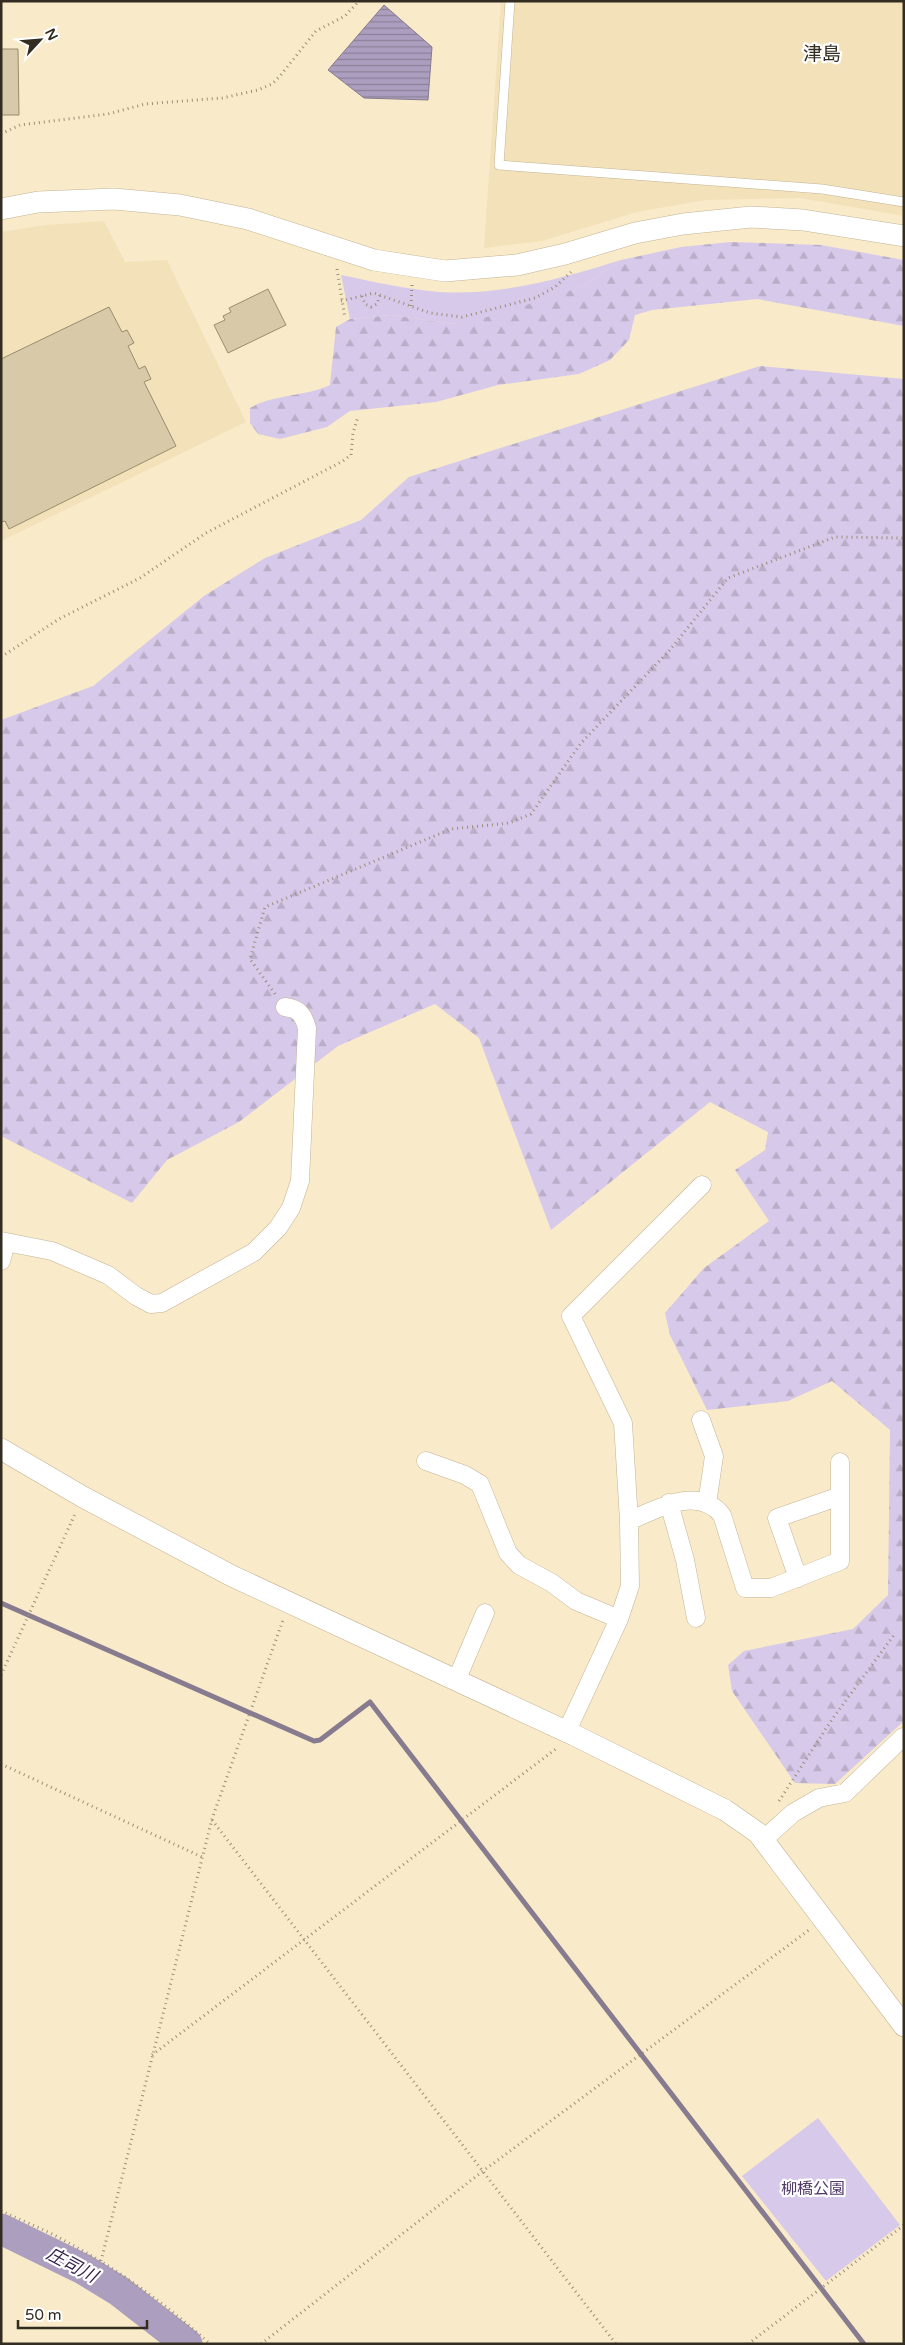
<svg xmlns="http://www.w3.org/2000/svg" width="905" height="2345" font-family="'Varela Round','Noto Sans JP',sans-serif">
<style>
.built{fill:#f3e1b9}
.forest{fill:url(#forest-firs)}
.park{fill:#d7c9ea}
.water{fill:url(#water-rules);stroke:#877c8f}
.lines{fill:none;stroke-linecap:round;stroke-linejoin:round}
.stream{stroke:#877c8f;stroke-width:5}
.river{stroke:#ab9ebe;stroke-width:31}
.building{fill:#d8caa9;stroke:#998c6e}
.service-casing{stroke:#c2b495;stroke-width:10}
.minor-casing{stroke:#c2b495;stroke-width:19}
.tertiary-casing{stroke:#c2b495;stroke-width:22}
.path{stroke:#9a8f78;stroke-width:3;stroke-dasharray:1 4;stroke-linecap:butt}
.service{stroke:#fff;stroke-width:9}
.minor{stroke:#fff;stroke-width:18}
.tertiary{stroke:#fff;stroke-width:21}
.labels{text-anchor:middle;dominant-baseline:central;stroke-width:4.5;stroke-linejoin:round;paint-order:stroke}
.park-label{font-size:16px;fill:#4f3a68;stroke:#fff}
.water-label{font-size:18px;font-style:italic;fill:#36214c;stroke:#fff}
.quarter-label{font-size:19px;fill:#322d20;stroke:#fff}
</style>
<defs>
<pattern id="forest-firs" width="22" height="20" patternUnits="userSpaceOnUse" patternTransform="scale(1.25)"><rect width="22" height="20" fill="#d7c9ea"/><path d="M5 1l3.5 6h-7zM16 11l3.5 6h-7z" fill="#b9adc8"/></pattern>
<pattern id="water-rules" width="6" height="5" patternUnits="userSpaceOnUse" patternTransform="scale(1.25)"><rect width="6" height="5" fill="#ab9ebe"/><path d="M0 2.5h6" fill="none" stroke="#8c819a"/></pattern>
</defs>
<rect width="100%" height="100%" fill="#f9eac9"/>
<path class="built" d="M 501,1 L 904,1 L 904,216 L 800,198 L 705,200 L 637,212 L 542,241 L 484,248 Z
M 104,221 L 125,262 L 167,260 L 246,422 L 1,541 L 1,232 L 45,225 Z"/>
<path class="forest" d="M 730,242 L 821,245 L 904,260 L 904,326 L 757,299 L 652,310 L 635,315 L 629,340 L 610,360 L 579,374 L 498,385 L 436,402 L 350,411 L 327,427 L 280,439 L 258,434 L 250,423 L 250,408 C 274,394 304,397 330,385 L 336,327 L 350,319 L 391,315 L 455,324 L 584,286 L 621,260 L 681,247 Z
M 760,366 L 904,379 L 904,1721 L 835,1784 L 795,1783 L 732,1691 L 728,1665 L 744,1651 L 853,1629 L 888,1595 L 890,1430 L 832,1381 L 788,1401 L 707,1410 L 670,1335 L 665,1313 L 704,1268 L 769,1221 L 735,1170 L 765,1150 L 768,1132 L 710,1102 L 551,1230 L 479,1038 L 435,1004 L 338,1046 L 239,1122 L 167,1160 L 132,1203 L 1,1136 L 1,720 L 93,686 L 204,596 L 265,558 L 361,520 L 409,477 Z"/>
<path class="park" d="M 621,260 L 584,286 L 496,315 L 455,324 L 391,315 L 350,319 L 341,275 C 374,282 406,289 439,292 C 502,296 562,278 621,260 Z
M 818,2118 L 900,2225 L 826,2281 L 742,2176 Z"/>
<path class="water" d="M 384,5 L 432,47 L 428,100 L 364,98 L 328,70 Z"/>
<g class="lines">
<path class="stream" d="M 1,1603 L 314,1741 L 320,1740 L 370,1702 L 864,2344"/>
<path class="river" d="M 1,2229 L 83,2269 L 119,2291 L 187,2344"/>
</g>
<path class="building" d="M 1,49 L 18,49 L 19,115 L 1,115 Z
M 268,289 L 286,325 L 228,353 L 214,325 L 225,320 L 223,316 L 231,312 L 229,308 Z
M 109,307 L 122,332 L 127,330 L 134,343 L 128,346 L 139,369 L 145,366 L 151,379 L 144,382 L 176,446 L 9,529 L 5,521 L 1,522 L 1,359 Z"/>
<g class="lines">
<g class="service-casing">
<path id="service" d="M 510,1 L 499,165 L 822,189 L 904,202"/>
</g>
<g class="minor-casing">
<path id="minor" d="M 1,1241 L 52,1251 L 108,1275 L 136,1296 L 151,1304 L 162,1303 L 254,1252 L 278,1228 L 291,1208 L 300,1181 L 307,1028 C 303,1014 299,1009 285,1007
M 1,1261 L 6,1243
M 701,1420 L 714,1456 L 707,1504
M 426,1461 L 465,1475 L 480,1484 L 508,1553 L 519,1565 L 552,1583 L 576,1601 L 619,1619
M 669,1503 L 685,1560 L 696,1618
M 629,1521 C 657,1509 698,1485 722,1515 L 745,1588 L 771,1588 L 840,1561 L 840,1462
M 798,1578 L 777,1518 L 840,1496
M 456,1681 L 485,1613
M 566,1733 L 619,1619 L 630,1586 L 629,1521 L 623,1423 L 571,1316 L 702,1185
M 763,1840 L 793,1813 L 819,1798 L 845,1793 L 903,1737"/>
</g>
<g class="tertiary-casing">
<path id="tertiary" d="M 1,209 L 38,202 L 114,199 L 180,205 L 248,219 L 374,260 L 445,271 L 517,265 L 565,254 L 635,233 L 683,224 L 751,217 L 803,220 L 904,236
M 1,1449 L 83,1497 L 232,1576 L 574,1735 L 725,1810 L 758,1833 L 904,2026"/>
</g>
<path class="path" d="M 1,134 L 20,125 L 108,114 L 145,104 L 222,98 L 258,90 L 272,84 L 280,76 L 316,31 L 345,16 L 359,1
M 337,269 L 345,318
M 362,296 L 365,304 L 371,307 L 377,304 L 380,295
M 341,301 L 374,293 L 430,313 L 462,317 L 535,298 L 555,287 L 571,272
M 411,306 L 412,284
M 1,657 L 59,619 L 140,578 L 206,533 L 343,461 L 351,455 L 353,433 L 358,417
M 275,994 L 250,959 L 265,907 L 451,829 L 509,823 L 531,814 L 581,743 L 669,651 L 728,578 L 835,537 L 904,538
M 1,1675 L 75,1514
M 1,1764 L 202,1857
M 779,1801 L 833,1718 L 894,1635
M 212,1820 L 616,2344
M 152,2055 L 557,1748
M 1,2211 C 23,2221 46,2230 67,2242 C 118,2269 167,2305 210,2344
M 101,2261 L 212,1819 L 283,1620
M 261,2344 L 483,2171 L 809,1930
M 748,2344 L 904,2225"/>
<use href="#service" class="service"/>
<use href="#minor" class="minor"/>
<use href="#tertiary" class="tertiary"/>
</g>
<g class="labels">
<g class="park-label">
<text x="813" y="2189">柳橋公園</text>
</g>
<g class="water-label">
<text transform="translate(72 2265) rotate(28)">庄司川</text>
</g>
<g class="quarter-label">
<text x="822" y="54">津島</text>
</g>
</g>
<rect width="905" height="2345" fill="none" stroke="#322d20" stroke-width="5"/>
<g transform="translate(40 40) rotate(64)" stroke="#ffffff" stroke-width="4" paint-order="stroke">
<path d="M0-4L9 19L0 12L-9 19Z" fill="#322d20"/>
<text y="-8" font-size="14" font-weight="bold" text-anchor="middle" fill="#322d20">N</text>
</g>
<path d="M18 2320v8h129v-8" fill="none" stroke="#322d20" stroke-width="2.5"/>
<text x="25" y="2320" font-size="15" fill="#322d20" stroke="#ffffff" stroke-width="4" paint-order="stroke">50 m</text>
</svg>
